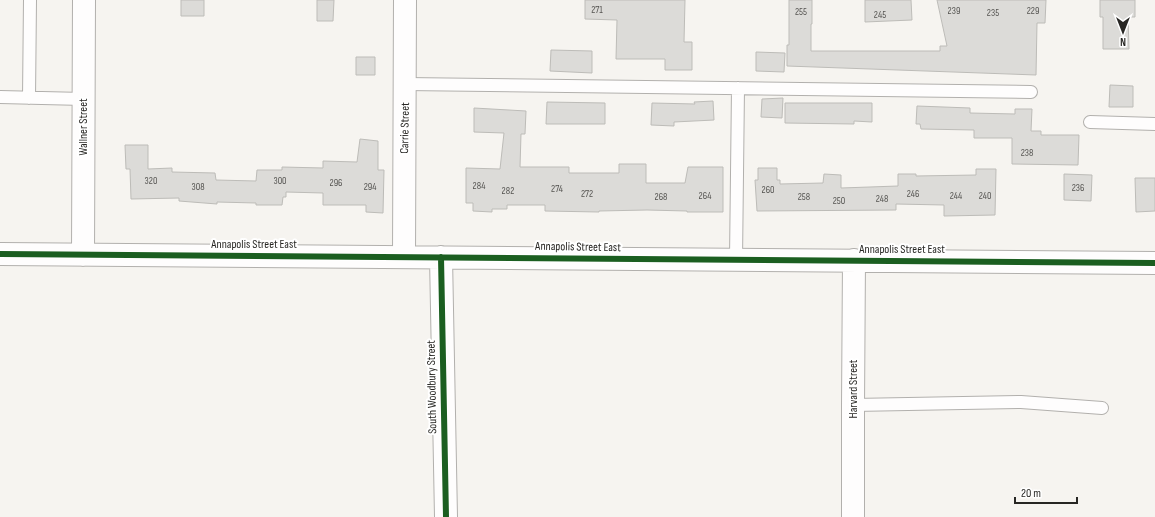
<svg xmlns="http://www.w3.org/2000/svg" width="1155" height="517" font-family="'Sofia Sans Condensed',sans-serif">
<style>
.building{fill:#dcdbd8;stroke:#bdbcb8}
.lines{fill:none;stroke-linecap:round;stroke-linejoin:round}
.service-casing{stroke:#b2b0ad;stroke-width:14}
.minor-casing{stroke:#b2b0ad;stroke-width:24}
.service{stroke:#fefdfd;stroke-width:12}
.minor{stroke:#fefdfd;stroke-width:22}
.cycleway-casing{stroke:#fff;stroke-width:8}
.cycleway{stroke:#1b5e20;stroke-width:6}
.labels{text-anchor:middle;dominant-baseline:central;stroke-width:4;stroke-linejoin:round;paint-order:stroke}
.number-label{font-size:10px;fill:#555451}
.street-label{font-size:12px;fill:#272623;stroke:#fff}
</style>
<rect width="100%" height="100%" fill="#f6f4f0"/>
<path class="building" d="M 181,0 L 204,0 L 204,16 L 181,16 Z
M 317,0 L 334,0 L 333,21 L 317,21 Z
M 585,0 L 685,0 L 684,42 L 692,42 L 692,70 L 665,70 L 665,59 L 616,59 L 617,20 L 585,19 Z
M 789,0 L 812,0 L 812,24 L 811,24 L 811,51 L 940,51 L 940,46 L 947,46 L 937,0 L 1046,0 L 1045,23 L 1037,23 L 1036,75 L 787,66 L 787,45 L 789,45 Z
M 865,0 L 911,0 L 912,20 L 865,22 Z
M 1100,0 L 1135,0 L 1135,17 L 1128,17 L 1129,49 L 1103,49 L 1103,17 L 1100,17 Z
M 551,50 L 592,51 L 592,73 L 550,71 Z
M 756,52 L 785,53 L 784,72 L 756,71 Z
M 356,57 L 375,57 L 375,75 L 356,75 Z
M 1110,85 L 1133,86 L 1133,107 L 1109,107 Z
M 783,98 L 782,118 L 761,117 L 762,99 Z
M 713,101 L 714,120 L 674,122 L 674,126 L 651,125 L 652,103 L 695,104 L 694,102 Z
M 547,102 L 605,103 L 605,124 L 546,124 Z
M 785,103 L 872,103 L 872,122 L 854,121 L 854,124 L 785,123 Z
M 917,106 L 970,108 L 970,113 L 1015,114 L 1015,109 L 1032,109 L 1031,131 L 1041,131 L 1041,135 L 1079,135 L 1078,165 L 1012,164 L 1012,138 L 974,138 L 974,130 L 921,129 L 920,124 L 916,124 Z
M 474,108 L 526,111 L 525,134 L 521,134 L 520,167 L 569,167 L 569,173 L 619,173 L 619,164 L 646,164 L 646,183 L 685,183 L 688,167 L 723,167 L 723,212 L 687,212 L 687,211 L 647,210 L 599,211 L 599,212 L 545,211 L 545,205 L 507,205 L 507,209 L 492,209 L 492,212 L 473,211 L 473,203 L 466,203 L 466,168 L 500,169 L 504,133 L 474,132 Z
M 360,139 L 378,141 L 378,170 L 384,170 L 383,213 L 366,212 L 366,205 L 323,205 L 323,193 L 286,192 L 286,197 L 283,197 L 282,205 L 256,205 L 256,203 L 217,202 L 217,204 L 179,201 L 179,198 L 131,199 L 130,169 L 126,169 L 125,145 L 148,145 L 148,169 L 172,168 L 172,172 L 215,173 L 216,180 L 256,181 L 257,170 L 282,170 L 282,167 L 323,168 L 323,161 L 357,162 Z
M 758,168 L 777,168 L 777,180 L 780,180 L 780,184 L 823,183 L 824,174 L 841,175 L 841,188 L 898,186 L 898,174 L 916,174 L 916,176 L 976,175 L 976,169 L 996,169 L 995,215 L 944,216 L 944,205 L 896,204 L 896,210 L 757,211 L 755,180 L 758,180 Z
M 1064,174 L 1092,175 L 1091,201 L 1064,200 Z
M 1135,178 L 1155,178 L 1155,211 L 1136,212 Z"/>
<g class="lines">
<g class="service-casing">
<path id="service" d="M 405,84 L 1031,92
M 0,97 L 84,99
M 29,98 L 30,0
M 1090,122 L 1155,124
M 736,260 L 738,88
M 853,405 L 1021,402 L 1102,408"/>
</g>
<g class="minor-casing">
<path id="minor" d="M 0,254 L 1155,263
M 83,255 L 84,0
M 404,256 L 405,0
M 441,257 L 446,517
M 853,517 L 853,405 L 854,260"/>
</g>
<use href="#service" class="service"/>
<use href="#minor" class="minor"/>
<g class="cycleway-casing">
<path id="cycleway" d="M 0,254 L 1155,263
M 441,257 L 446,517"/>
</g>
<use href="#cycleway" class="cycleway"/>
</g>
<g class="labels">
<g class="number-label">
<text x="597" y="10">271</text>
<text x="954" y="11">239</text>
<text x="1033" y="11">229</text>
<text x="801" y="12">255</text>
<text x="993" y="13">235</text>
<text x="880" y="15">245</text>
<text x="1027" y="153">238</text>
<text x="151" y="181">320</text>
<text x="280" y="181">300</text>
<text x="336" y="183">296</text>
<text x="479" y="186">284</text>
<text x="198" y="187">308</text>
<text x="370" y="187">294</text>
<text x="1078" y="188">236</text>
<text x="557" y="189">274</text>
<text x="768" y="190">260</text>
<text x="508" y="191">282</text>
<text x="587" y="194">272</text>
<text x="913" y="194">246</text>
<text x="705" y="196">264</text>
<text x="956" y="196">244</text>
<text x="985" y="196">240</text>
<text x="661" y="197">268</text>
<text x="804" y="197">258</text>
<text x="882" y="199">248</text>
<text x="839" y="201">250</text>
</g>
<g class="street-label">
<text transform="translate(83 127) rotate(-90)">Wallner Street</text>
<text transform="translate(405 128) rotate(-89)">Carrie Street</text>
<text x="254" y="244">Annapolis Street East</text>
<text transform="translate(578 247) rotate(1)">Annapolis Street East</text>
<text x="902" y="249">Annapolis Street East</text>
<text transform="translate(432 387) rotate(-91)">South Woodbury Street</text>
<text transform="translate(853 389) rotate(-90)">Harvard Street</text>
</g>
</g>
<g transform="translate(1123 32) rotate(180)" stroke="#ffffff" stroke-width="3" paint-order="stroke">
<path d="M0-3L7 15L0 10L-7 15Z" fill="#272623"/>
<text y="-6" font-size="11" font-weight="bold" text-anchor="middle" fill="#272623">N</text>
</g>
<path d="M1015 497v6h62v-6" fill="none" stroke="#272623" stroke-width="2"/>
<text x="1021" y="497" font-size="12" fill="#272623" stroke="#ffffff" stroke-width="3" paint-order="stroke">20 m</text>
</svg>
